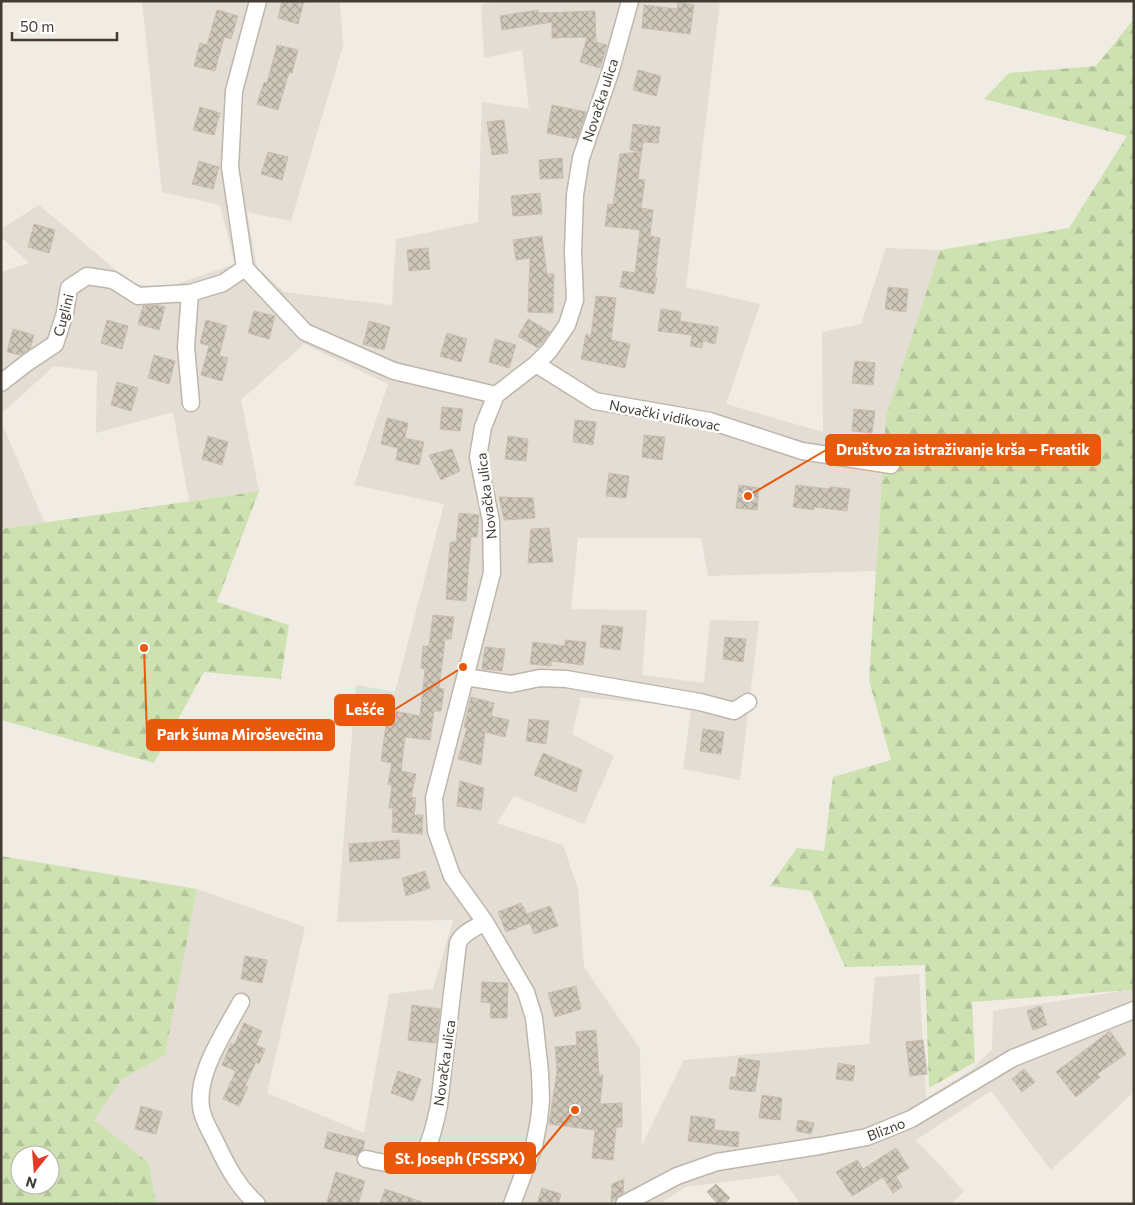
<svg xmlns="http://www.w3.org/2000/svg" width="1135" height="1205" font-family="Commissioner,sans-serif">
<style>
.residential{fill:#e3ddd3}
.forest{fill:url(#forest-firs);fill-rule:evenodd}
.building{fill:url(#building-cross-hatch);stroke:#cabeaf}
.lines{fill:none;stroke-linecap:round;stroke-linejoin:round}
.minor-casing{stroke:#bdb6ab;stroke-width:19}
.minor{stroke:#fff;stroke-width:16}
.labels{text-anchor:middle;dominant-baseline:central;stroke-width:5;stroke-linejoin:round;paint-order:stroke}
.street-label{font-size:14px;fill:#423c35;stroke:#fff}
.leader{fill:none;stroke:#e8590c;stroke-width:2}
.callout-dot{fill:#e8590c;stroke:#fff;stroke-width:2}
.callout{fill:#e8590c;stroke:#e8590c;stroke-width:2}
.callout-label{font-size:15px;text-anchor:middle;font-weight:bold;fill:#fff}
</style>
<defs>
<pattern id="forest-firs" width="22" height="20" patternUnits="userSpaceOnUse" patternTransform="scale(1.25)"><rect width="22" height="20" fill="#cee1b1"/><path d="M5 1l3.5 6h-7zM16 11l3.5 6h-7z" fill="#b2c299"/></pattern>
<pattern id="building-cross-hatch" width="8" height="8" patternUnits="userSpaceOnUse" patternTransform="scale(1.25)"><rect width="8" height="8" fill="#d0c7bb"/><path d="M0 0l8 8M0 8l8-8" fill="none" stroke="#aaa399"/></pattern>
</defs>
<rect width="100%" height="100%" fill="#f0ece4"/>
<path class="residential" d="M 142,1 L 340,1 L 343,46 L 291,221 L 247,212 L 257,267 L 284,292 L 392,305 L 396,239 L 478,222 L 482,102 L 529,109 L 522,50 L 484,58 L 481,5 L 498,1 L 720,1 L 686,287 L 760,304 L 726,404 L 823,432 L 822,332 L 861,324 L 886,248 L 940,250 L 886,416 L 876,571 L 708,576 L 701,538 L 578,538 L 571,609 L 647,610 L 642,675 L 704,683 L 710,620 L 759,621 L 740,780 L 683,769 L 691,711 L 667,705 L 581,697 L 572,734 L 614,756 L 584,824 L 514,796 L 497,823 L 563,845 L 578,888 L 584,967 L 640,1049 L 642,1145 L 684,1060 L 869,1044 L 875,977 L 919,974 L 926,1098 L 971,1070 L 992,1050 L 993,1011 L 1134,989 L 1134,1092 L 1051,1170 L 991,1091 L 916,1140 L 964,1191 L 952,1204 L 801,1204 L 779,1175 L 686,1187 L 659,1204 L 156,1204 L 149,1163 L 93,1121 L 122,1079 L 165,1055 L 197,889 L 305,927 L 267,1093 L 364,1133 L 389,994 L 433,989 L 453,920 L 337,922 L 356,685 L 395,692 L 444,504 L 354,485 L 388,384 L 304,344 L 241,400 L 259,491 L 189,501 L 173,412 L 96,433 L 97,371 L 54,366 L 1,414 L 1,272 L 29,263 L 1,237 L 1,229 L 39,205 L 131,283 L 165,288 L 235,264 L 220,205 L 162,192 Z
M 1,422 L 45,523 L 1,529 Z"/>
<path class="forest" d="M 1134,19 L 1134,989 L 1131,990 L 972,1002 L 975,1062 L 929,1088 L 925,965 L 845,967 L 811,891 L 770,886 L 797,848 L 824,851 L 833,777 L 891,760 L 869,680 L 886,416 L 940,250 L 1069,228 L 1127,136 L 984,99 L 1009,73 L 1096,66 Z
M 259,491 L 217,602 L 289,625 L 281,679 L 204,672 L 154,763 L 1,720 L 1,529 Z
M 1,856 L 197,889 L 165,1055 L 122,1079 L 94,1120 L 149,1163 L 156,1204 L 1,1204 ZM 20,1155 L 50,1155 L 50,1185 L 20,1185 Z"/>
<path class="building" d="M 282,1 L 304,1 L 298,24 L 278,18 Z
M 678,2 L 694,5 L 690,34 L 642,28 L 644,5 L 677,9 Z
M 217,10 L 238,16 L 231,39 L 224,37 L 215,71 L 194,66 L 200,43 L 207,45 Z
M 538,10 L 538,13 L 595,11 L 596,42 L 607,45 L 600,68 L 580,62 L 587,37 L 552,38 L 552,22 L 502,30 L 500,16 Z
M 277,45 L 298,50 L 292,73 L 289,72 L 278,110 L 257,104 L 264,82 L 267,83 Z
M 638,70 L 661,76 L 656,96 L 633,90 Z
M 552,105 L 586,112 L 577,139 L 547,133 Z
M 200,107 L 220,113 L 214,135 L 193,130 Z
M 504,120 L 508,153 L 492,155 L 487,122 Z
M 633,124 L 660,127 L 658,143 L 643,142 L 638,179 L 645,180 L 641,208 L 653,210 L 650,236 L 660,238 L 655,277 L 657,278 L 654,294 L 620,287 L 623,271 L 635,273 L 640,230 L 605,226 L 608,204 L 613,205 L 620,154 L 641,152 L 630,150 Z
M 268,152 L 288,157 L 282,180 L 261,174 Z
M 562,158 L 563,178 L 540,179 L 539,160 Z
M 199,161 L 219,167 L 213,189 L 192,184 Z
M 540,193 L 542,214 L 513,216 L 511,196 Z
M 34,224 L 55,230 L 49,253 L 28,247 Z
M 542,236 L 547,274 L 554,274 L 553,313 L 528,312 L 530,258 L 516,260 L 513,240 Z
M 428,248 L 430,269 L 409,271 L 407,250 Z
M 888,287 L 908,289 L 906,312 L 885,309 Z
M 596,296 L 616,298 L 611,340 L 630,344 L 625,368 L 581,359 L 586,334 L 591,336 Z
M 157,305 L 165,307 L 159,330 L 138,324 L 143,306 Z
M 661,309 L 681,312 L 680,321 L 718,327 L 715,344 L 703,341 L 702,348 L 690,346 L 692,335 L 658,331 Z
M 254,311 L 275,316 L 269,339 L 248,333 Z
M 528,319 L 550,332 L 538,348 L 518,336 Z
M 107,320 L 128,326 L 122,349 L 101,343 Z
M 206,320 L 227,326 L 219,356 L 228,358 L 222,381 L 201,375 L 209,346 L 200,343 Z
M 369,321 L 390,327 L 384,350 L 363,344 Z
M 13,329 L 34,335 L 30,349 L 20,355 L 7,352 Z
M 447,333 L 467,339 L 461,362 L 440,356 Z
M 495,339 L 516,345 L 509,368 L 489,362 Z
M 154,355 L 175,361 L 169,384 L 148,378 Z
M 855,361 L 875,363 L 873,385 L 852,383 Z
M 117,382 L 138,388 L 131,411 L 111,405 Z
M 442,407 L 463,409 L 460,431 L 440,429 Z
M 854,409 L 875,411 L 872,433 L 852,431 Z
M 387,418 L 408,423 L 405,438 L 424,442 L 419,465 L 396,460 L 398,448 L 381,444 Z
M 575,420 L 596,422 L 593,445 L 573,442 Z
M 644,435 L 665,437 L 662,460 L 642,457 Z
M 208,436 L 228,442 L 222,465 L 202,459 Z
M 508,436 L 528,439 L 526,461 L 505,459 Z
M 452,449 L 460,471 L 441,480 L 429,455 Z
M 609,473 L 629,476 L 626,498 L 606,496 Z
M 739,485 L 759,488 L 757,510 L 736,508 Z
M 796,485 L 829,489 L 830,487 L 850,489 L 847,511 L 814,507 L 814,510 L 793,507 Z
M 499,497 L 533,498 L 535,518 L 504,520 Z
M 459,513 L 479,515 L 477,537 L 471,537 L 466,601 L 446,599 L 450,542 L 456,542 Z
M 549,528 L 553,562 L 528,563 L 531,529 Z
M 433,615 L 454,617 L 451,639 L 445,639 L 439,688 L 444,689 L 441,711 L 434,711 L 430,740 L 405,737 L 401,771 L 416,774 L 411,797 L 416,798 L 414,815 L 423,815 L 422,834 L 392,832 L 393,808 L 389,808 L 392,785 L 388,784 L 392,763 L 381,761 L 386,725 L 376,723 L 379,708 L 420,716 L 425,669 L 421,668 L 423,646 L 429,646 Z
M 602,625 L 623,627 L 620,650 L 600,647 Z
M 725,637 L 746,639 L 743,662 L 723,659 Z
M 565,640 L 586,642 L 583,665 L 551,661 L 551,666 L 530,664 L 533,642 L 565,646 Z
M 485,647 L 505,649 L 502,671 L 482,669 Z
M 471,697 L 494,703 L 491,716 L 509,720 L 505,737 L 485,732 L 481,765 L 458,759 L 467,728 L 464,727 Z
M 529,719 L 549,721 L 546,744 L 526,741 Z
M 703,729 L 724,732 L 721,754 L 700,751 Z
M 543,753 L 582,770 L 576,792 L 534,775 Z
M 460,781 L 484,788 L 481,810 L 457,806 Z
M 399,840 L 400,858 L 350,862 L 349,844 Z
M 425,871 L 430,888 L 406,896 L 402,878 Z
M 521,903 L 527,914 L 550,906 L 558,926 L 534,934 L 530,923 L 506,932 L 498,912 Z
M 245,956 L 267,960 L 262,983 L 241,979 Z
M 482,982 L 508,983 L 507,1018 L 490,1018 L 491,1003 L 481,1002 Z
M 576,986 L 581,1009 L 555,1017 L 548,993 Z
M 412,1005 L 440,1009 L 436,1043 L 408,1040 Z
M 1041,1006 L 1047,1025 L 1033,1030 L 1027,1011 Z
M 244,1023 L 262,1031 L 256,1045 L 265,1049 L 259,1064 L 256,1062 L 245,1086 L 248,1087 L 239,1106 L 223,1099 L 236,1071 L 222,1065 L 231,1043 L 234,1045 Z
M 596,1030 L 599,1075 L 603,1075 L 600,1104 L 622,1103 L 622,1127 L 616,1127 L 613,1160 L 592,1158 L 595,1130 L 549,1124 L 557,1071 L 555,1047 L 577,1045 L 576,1032 Z
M 1110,1031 L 1126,1054 L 1097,1074 L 1100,1077 L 1076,1097 L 1056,1072 Z
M 923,1040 L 927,1074 L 910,1076 L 906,1042 Z
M 739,1058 L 760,1061 L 755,1092 L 729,1089 L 731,1077 L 736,1077 Z
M 838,1063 L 855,1066 L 853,1081 L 836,1079 Z
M 1024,1069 L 1035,1082 L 1022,1092 L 1012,1079 Z
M 398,1071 L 421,1079 L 413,1101 L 391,1093 Z
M 762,1095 L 782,1098 L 780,1120 L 759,1118 Z
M 141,1106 L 162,1112 L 156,1134 L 135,1129 Z
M 691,1116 L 715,1119 L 714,1130 L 739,1132 L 738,1147 L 688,1141 Z
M 798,1120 L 814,1123 L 811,1134 L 796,1131 Z
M 328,1132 L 365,1141 L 363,1149 L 357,1156 L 324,1148 Z
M 896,1148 L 909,1168 L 896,1176 L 902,1187 L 893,1193 L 883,1177 L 852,1196 L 836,1172 L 857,1160 L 863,1169 Z
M 336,1172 L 365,1181 L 358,1204 L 334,1204 L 327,1202 Z
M 624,1179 L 623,1193 L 611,1202 L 612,1184 Z
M 716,1184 L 730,1198 L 724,1204 L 718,1204 L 707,1192 Z
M 542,1188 L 561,1194 L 558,1204 L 537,1204 Z
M 385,1189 L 422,1202 L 422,1204 L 380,1204 Z"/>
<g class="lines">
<g class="minor-casing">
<path id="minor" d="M 258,1 L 234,91 L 230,167 L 245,268 L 305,332 L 394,371 L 496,395
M 190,293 L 186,347 L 191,403
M 536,364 L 595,401 L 710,421 L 802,451 L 891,465
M 1,383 L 28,362 L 55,344 L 65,313 L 69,288 L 87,276 L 113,280 L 138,296 L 190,293 L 223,283 L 245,268
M 465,677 L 511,684 L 540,678 L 566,679 L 700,702 L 734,711 L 748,702
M 241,1002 C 225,1032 193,1077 202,1112 C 205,1124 213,1136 218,1147 C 228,1168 239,1188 257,1204
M 366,1159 C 381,1162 403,1169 417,1160 C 430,1152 436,1119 439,1105 L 458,943 C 462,933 475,928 485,922
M 512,1204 L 534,1146 L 539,1120 L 541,1100 L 540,1072 L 534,1018 L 526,992 L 516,975 L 485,922 L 452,876 L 436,831 L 434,798 L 492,573 L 491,521 L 478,457 L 483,427 L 496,395 L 536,364 L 549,351 L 567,325 L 575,300 L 573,252 L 575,195 L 581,158 L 610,73 L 630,1
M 624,1204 L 677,1176 L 717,1162 L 819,1146 L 867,1137 L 911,1119 L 1013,1058 L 1134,1010"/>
</g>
<use href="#minor" class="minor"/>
</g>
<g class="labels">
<g class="street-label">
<text transform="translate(600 100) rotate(-72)">Novačka ulica</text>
<text transform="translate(63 315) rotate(-75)">Cuglini</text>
<text transform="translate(665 415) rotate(11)">Novački vidikovac</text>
<text transform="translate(486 496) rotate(-97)">Novačka ulica</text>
<text transform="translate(444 1063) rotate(-82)">Novačka ulica</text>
<text transform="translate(886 1129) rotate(-21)">Blizno</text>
</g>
</g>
<path class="leader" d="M748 496L826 450M463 667L394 710M144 648L147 735M575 1110L535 1158"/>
<g class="callout-dot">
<circle cx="748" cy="496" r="5"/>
<circle cx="463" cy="667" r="5"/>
<circle cx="144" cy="648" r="5"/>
<circle cx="575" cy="1110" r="5"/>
</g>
<g class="callout">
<rect x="826" y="435" width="274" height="30" rx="5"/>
<rect x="335" y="695" width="59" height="30" rx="5"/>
<rect x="147" y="720" width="187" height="30" rx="5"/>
<rect x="385" y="1143" width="150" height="30" rx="5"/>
</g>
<g class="callout-label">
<text x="963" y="455">Društvo za istraživanje krša – Freatik</text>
<text x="365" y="715">Lešće</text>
<text x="240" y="740">Park šuma Miroševečina</text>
<text x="460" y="1164">St. Joseph (FSSPX)</text>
</g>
<rect width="1135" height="1205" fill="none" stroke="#423c35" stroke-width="5"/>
<g transform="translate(35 1170) rotate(197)"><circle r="24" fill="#ffffff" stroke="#b3b1ae"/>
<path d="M0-4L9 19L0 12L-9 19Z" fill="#e43a28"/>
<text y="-8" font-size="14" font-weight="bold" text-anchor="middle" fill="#423c35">N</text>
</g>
<path d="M12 32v8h105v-8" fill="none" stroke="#423c35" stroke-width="2.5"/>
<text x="20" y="32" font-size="15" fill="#423c35" stroke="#ffffff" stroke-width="4" paint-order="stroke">50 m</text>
</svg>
